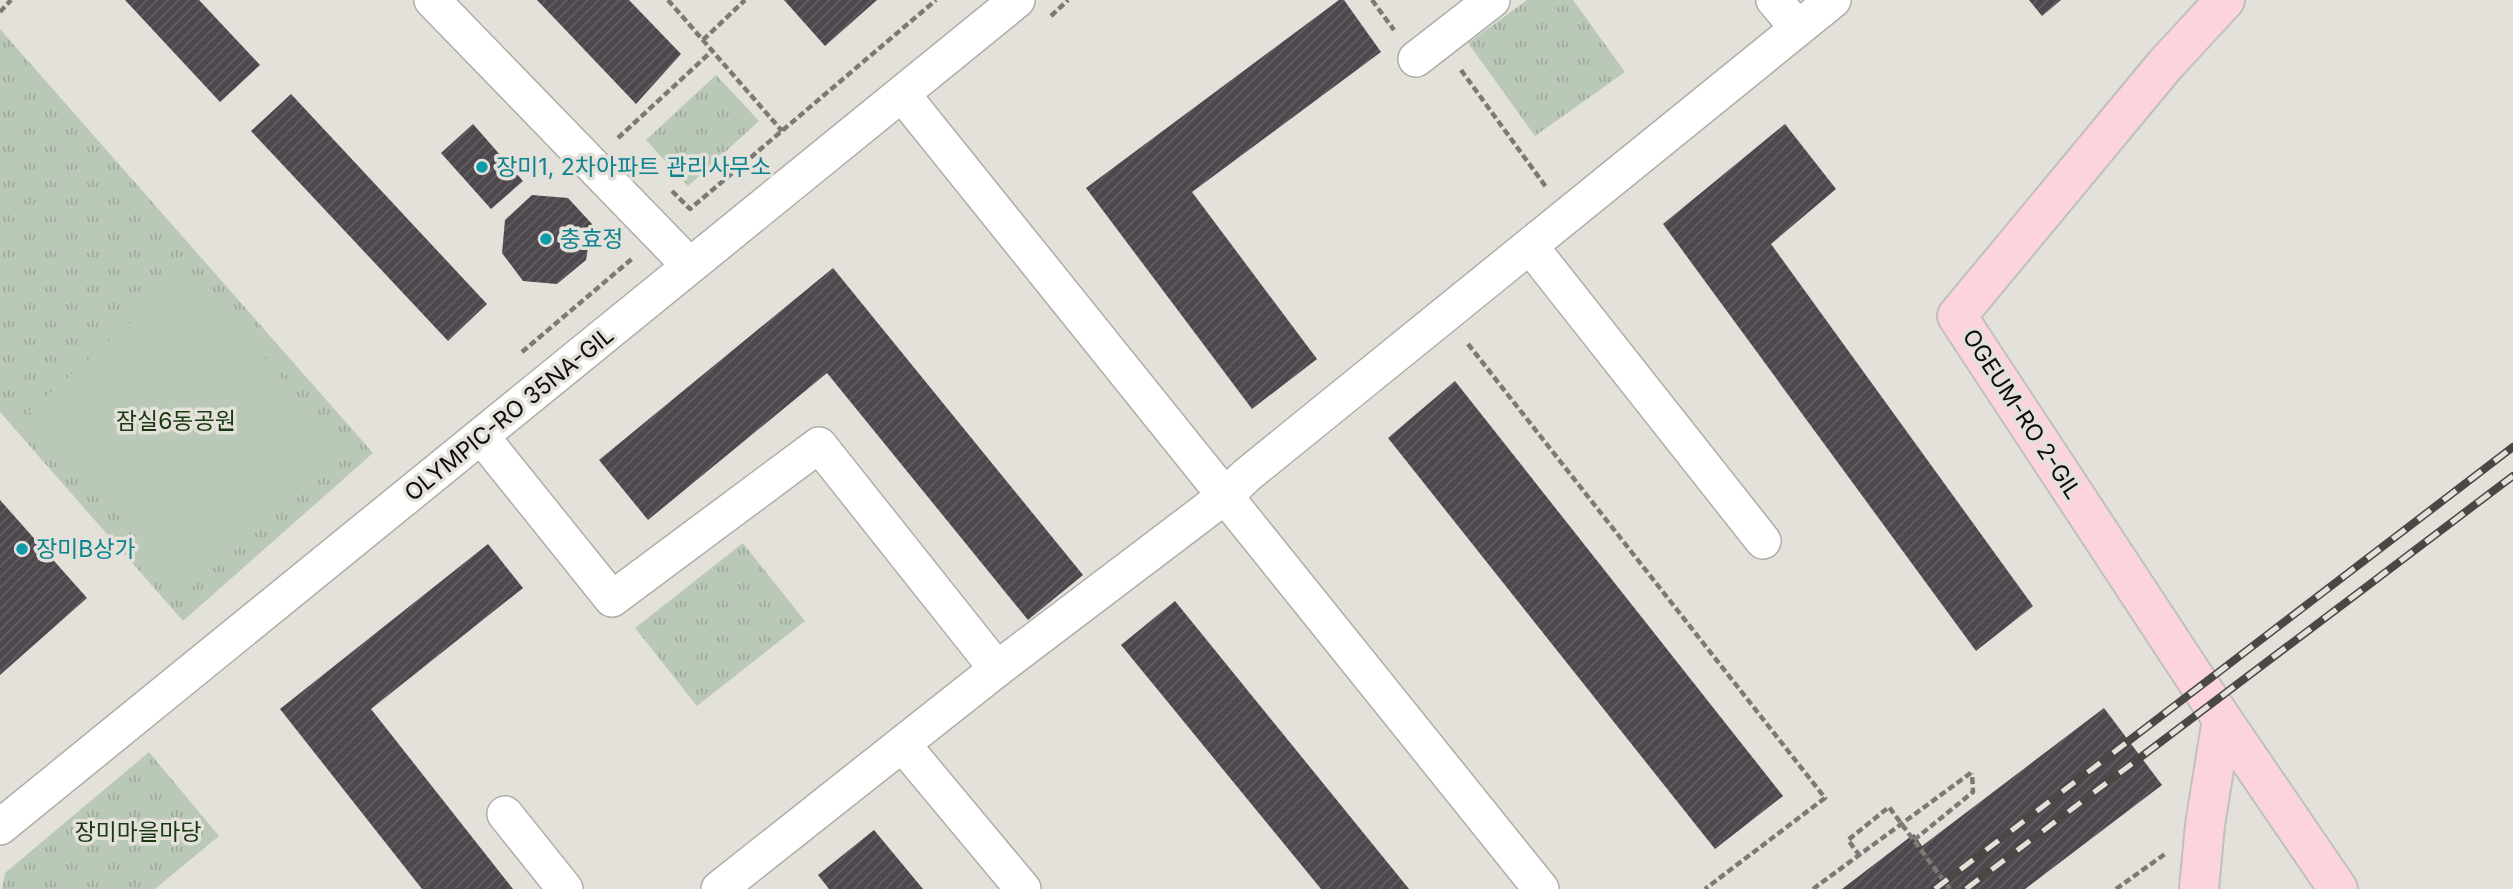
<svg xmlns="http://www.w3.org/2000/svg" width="2513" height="889" font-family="Inter,'Noto Sans KR',sans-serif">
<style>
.grass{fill:url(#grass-tufts)}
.garden{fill:#bac9b7}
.building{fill:url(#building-hatch)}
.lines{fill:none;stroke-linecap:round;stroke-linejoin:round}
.minor-casing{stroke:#afada7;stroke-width:38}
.major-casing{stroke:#c0c0bf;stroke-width:42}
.path{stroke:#7b7a75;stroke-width:4.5;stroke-dasharray:7 3.5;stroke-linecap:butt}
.minor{stroke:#fff;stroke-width:35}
.major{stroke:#fcd5dc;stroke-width:38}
.rail-casing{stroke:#494844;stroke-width:8}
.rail{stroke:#e3e1da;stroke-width:5;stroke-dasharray:16;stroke-linecap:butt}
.culture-dot{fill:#0f9aa8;stroke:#e3e1da;stroke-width:2.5}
.labels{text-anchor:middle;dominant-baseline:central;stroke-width:7;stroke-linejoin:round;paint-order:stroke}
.culture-label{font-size:23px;fill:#0d838f;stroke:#e3e1da;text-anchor:start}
.street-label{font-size:23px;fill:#0d0c0a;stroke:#e3e1da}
.park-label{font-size:23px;fill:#183911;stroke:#e3e1da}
</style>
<defs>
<pattern id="grass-tufts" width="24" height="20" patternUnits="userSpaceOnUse" patternTransform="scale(1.75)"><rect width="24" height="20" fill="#bac9b7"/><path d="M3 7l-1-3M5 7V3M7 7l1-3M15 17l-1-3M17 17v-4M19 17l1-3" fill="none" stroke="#9fab9c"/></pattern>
<pattern id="building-hatch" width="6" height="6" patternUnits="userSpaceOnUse" patternTransform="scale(1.75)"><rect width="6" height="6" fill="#4d484d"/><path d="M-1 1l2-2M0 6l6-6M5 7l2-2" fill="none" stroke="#625e62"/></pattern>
</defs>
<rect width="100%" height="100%" fill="#e3e1da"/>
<path class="grass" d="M 1527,0 L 1573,0 L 1625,72 L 1535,136 L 1468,43 Z
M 0,29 L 373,453 L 183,621 L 0,412 Z
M 716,75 L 759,121 L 688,186 L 646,140 Z
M 743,543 L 805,621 L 697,706 L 635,628 Z
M 149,752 L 219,836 L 155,889 L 2,889 L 5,873 Z"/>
<path class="garden" d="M 190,271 L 346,453 L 185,593 L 29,411 Z"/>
<path class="building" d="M 125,0 L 199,0 L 260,65 L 220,102 Z
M 537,0 L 629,0 L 681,54 L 636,104 Z
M 784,0 L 877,0 L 825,46 Z
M 1339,0 L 1344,0 L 1381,52 L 1192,192 L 1317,359 L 1252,409 L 1086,188 Z
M 2029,0 L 2061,0 L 2042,16 Z
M 291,94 L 487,304 L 448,341 L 251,131 Z
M 473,124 L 523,181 L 491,209 L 441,153 Z
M 1785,124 L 1836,189 L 1771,244 L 2033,606 L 1976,651 L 1663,224 Z
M 532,195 L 568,198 L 592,224 L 586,260 L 557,284 L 523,281 L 502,253 L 505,220 Z
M 833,268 L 1083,575 L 1028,620 L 827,373 L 648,520 L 599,460 Z
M 1455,381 L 1783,796 L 1715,849 L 1388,438 Z
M 0,500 L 87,598 L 0,675 Z
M 488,544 L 523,588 L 371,709 L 513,889 L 422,889 L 280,709 Z
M 1175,601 L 1409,889 L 1321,889 L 1121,645 Z
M 2104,708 L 2162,785 L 2025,889 L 1842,889 L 1914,834 L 1922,846 Z
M 874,830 L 923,889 L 829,889 L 818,875 Z"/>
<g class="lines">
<g class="minor-casing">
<path id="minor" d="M 432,0 L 690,266
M 1774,0 L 1798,28
M 1416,59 L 1492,0
M 902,94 L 1541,889
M 1530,246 L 1763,541
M 481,436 L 612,599 L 819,445 L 997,669
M 903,745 L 1023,889
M 505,814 L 565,889
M 0,827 L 1017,0
M 719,889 L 997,669 L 1225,496 L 1247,475 L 1833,0"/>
</g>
<g class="major-casing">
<path id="major" d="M 2225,0 L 2165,65 L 1957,316 L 2222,719 L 2338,889
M 2199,889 L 2205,825 L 2222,719"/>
</g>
<path class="path" d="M 668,0 L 782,131
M 1372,0 L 1394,30
M 0,12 L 11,0
M 1051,16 L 1068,0
M 703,40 L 745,0
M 1461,70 L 1546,187
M 618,138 L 713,50
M 672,191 L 690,209 L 936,0
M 1468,344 L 1825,798 L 1705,889
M 522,352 L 633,258
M 1914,840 L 1973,792 L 1972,773
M 1860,856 L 1848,840 L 1889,807 L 1950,889
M 1813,889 L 1972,772
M 2116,889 L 2165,854"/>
<use href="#minor" class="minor"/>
<use href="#major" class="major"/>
<g class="rail-casing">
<path id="rail" d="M 1935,889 L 2513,447
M 1966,889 L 2513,476"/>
</g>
<use href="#rail" class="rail"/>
</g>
<g class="culture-dot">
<circle cx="482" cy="167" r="7"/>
<circle cx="546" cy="239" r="7"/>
<circle cx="22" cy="549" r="7"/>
</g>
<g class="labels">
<g class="culture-label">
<text x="496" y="167">장미1, 2차아파트 관리사무소</text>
<text x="560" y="239">충효정</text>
<text x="36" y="549">장미B상가</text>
</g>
<g class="street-label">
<text transform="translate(509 414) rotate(-39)">OLYMPIC-RO 35NA-GIL</text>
<text transform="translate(2022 414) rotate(57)">OGEUM-RO 2-GIL</text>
</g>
<g class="park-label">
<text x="176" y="421">잠실6동공원</text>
<text x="138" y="832">장미마을마당</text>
</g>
</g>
</svg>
